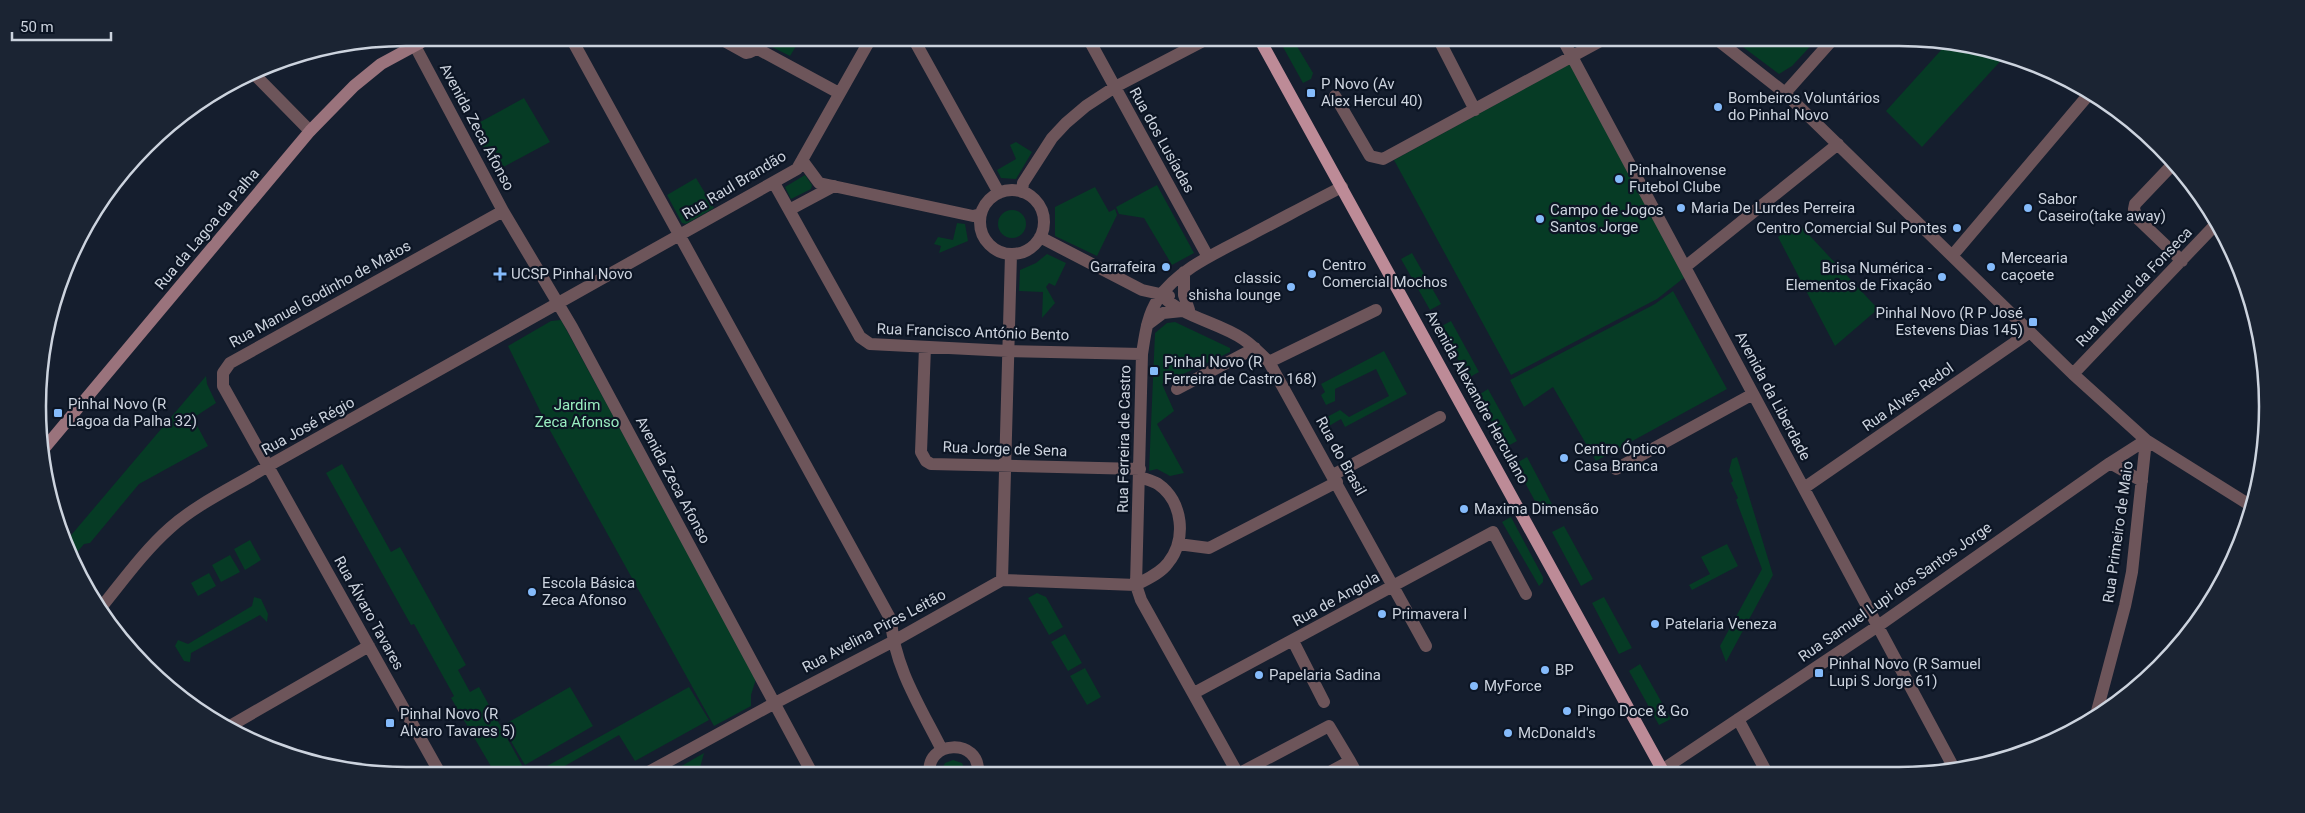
<svg xmlns="http://www.w3.org/2000/svg" width="2305" height="813" font-family="Roboto,sans-serif">
<style>
.green{fill:#063b25}
.lines{fill:none;stroke-linecap:round;stroke-linejoin:round}
.street{stroke:#6d555a;stroke-width:12}
.secondary{stroke:#9a737c;stroke-width:12}
.primary{stroke:#bd8b97;stroke-width:12}
.poi-dot{fill:#85bbfb;stroke:#0c1524;stroke-width:2}
.labels{text-anchor:middle;dominant-baseline:central;stroke-width:4.5;stroke-linejoin:round;paint-order:stroke}
.poi-label{font-size:15px;fill:#ccd3de;stroke:#0c1524;text-anchor:start}
.street-label{font-size:15px;fill:#ccd3de;stroke:#0c1524}
.park-label{font-size:15px;fill:#99edc0;stroke:#0c1524}
.rim{fill:none;stroke:#ccd3de;stroke-width:2.5}
</style>
<rect width="100%" height="100%" fill="#151e2e"/>
<path class="green" d="M 766,38 L 801,38 L 790,56 L 766,44 Z
M 1278,38 L 1292,38 L 1313,73 L 1311,79 L 1303,83 Z
M 1731,38 L 1818,38 L 1792,66 L 1779,74 Z
M 1938,43 L 1994,50 L 2006,55 L 1922,147 L 1886,111 L 1943,48 Z
M 1570,64 L 1685,277 L 1657,299 L 1511,375 L 1394,160 Z
M 524,98 L 550,142 L 496,171 L 471,127 Z
M 1016,142 L 1032,152 L 1016,179 L 1001,178 L 997,170 L 1016,159 L 1010,145 Z
M 805,175 L 812,185 L 811,189 L 791,199 L 785,187 Z
M 696,178 L 714,208 L 686,224 L 682,223 L 667,195 Z
M 1157,185 L 1194,253 L 1172,265 L 1144,218 L 1119,214 L 1116,207 Z
M 1095,187 L 1109,212 L 1115,209 L 1117,215 L 1097,256 L 1055,236 L 1055,207 Z
M998 224a14 14 0 1 1 28 0a14 14 0 1 1-28 0Z
M 957,223 L 965,224 L 968,241 L 939,253 L 941,246 L 934,244 L 938,237 L 953,240 Z
M 1798,223 L 1878,309 L 1835,346 L 1778,237 Z
M 1412,253 L 1441,304 L 1430,310 L 1401,259 Z
M 1047,254 L 1066,263 L 1055,286 L 1049,283 L 1046,287 L 1055,303 L 1042,318 L 1043,292 L 1019,291 L 1020,270 L 1036,263 Z
M 1673,291 L 1727,389 L 1596,461 L 1553,387 L 1524,407 L 1510,380 L 1655,304 Z
M 561,320 L 756,679 L 751,695 L 751,706 L 714,726 L 547,425 L 508,346 L 551,321 Z
M 1451,321 L 1479,372 L 1468,378 L 1440,327 Z
M 1175,322 L 1230,348 L 1230,352 L 1162,384 L 1174,411 L 1157,424 L 1184,473 L 1170,476 L 1157,469 L 1149,471 L 1155,333 L 1167,323 Z
M 1384,351 L 1407,394 L 1345,427 L 1341,419 L 1322,430 L 1318,422 L 1340,410 L 1349,417 L 1389,396 L 1376,369 L 1335,389 L 1335,401 L 1326,405 L 1321,395 L 1325,392 L 1321,384 Z
M 206,376 L 207,384 L 216,403 L 193,418 L 208,446 L 139,484 L 90,543 L 84,544 L 74,556 L 67,540 Z
M 1488,389 L 1517,441 L 1506,447 L 1477,396 Z
M 1527,457 L 1555,510 L 1543,516 L 1515,464 Z
M 1737,457 L 1773,575 L 1726,662 L 1720,646 L 1762,569 L 1736,500 L 1738,498 L 1731,483 L 1733,481 L 1729,471 L 1732,459 Z
M 342,464 L 391,552 L 400,547 L 466,665 L 458,670 L 470,692 L 479,687 L 523,767 L 516,772 L 518,775 L 496,775 L 451,698 L 454,696 L 414,624 L 411,625 L 326,473 Z
M 1511,517 L 1543,577 L 1543,582 L 1539,586 L 1502,522 Z
M 1564,526 L 1593,579 L 1581,586 L 1552,532 Z
M 250,540 L 261,560 L 245,570 L 234,549 Z
M 1727,544 L 1738,566 L 1692,590 L 1689,585 L 1710,574 L 1701,557 Z
M 230,555 L 240,572 L 221,582 L 212,565 Z
M 209,573 L 216,586 L 198,596 L 191,583 Z
M 1037,593 L 1046,597 L 1063,627 L 1049,635 L 1028,598 Z
M 254,597 L 261,599 L 268,614 L 267,622 L 260,615 L 191,653 L 190,662 L 184,661 L 175,646 L 178,640 L 188,644 L 252,606 Z
M 1604,597 L 1632,648 L 1619,654 L 1592,603 Z
M 1065,634 L 1082,663 L 1068,671 L 1051,642 Z
M 1640,664 L 1671,719 L 1659,725 L 1629,671 Z
M 1085,668 L 1101,697 L 1087,705 L 1070,676 Z
M 570,687 L 593,726 L 525,765 L 502,726 Z
M 689,687 L 709,720 L 635,761 L 619,735 L 549,775 L 531,775 Z
M 704,753 L 698,775 L 666,775 Z
M 953,760 L 962,763 L 967,774 L 939,774 L 945,763 Z"/>
<g class="lines">
<path class="street" d="M 571,38 L 891,620 C 894,667 921,708 942,750
M 719,38 L 746,53 C 755,52 760,44 753,38
M 913,38 L 999,193
M 1088,38 L 1208,257
M 1438,38 L 1475,110
M 1562,38 L 1955,770
M 1715,38 L 1785,93 L 2073,374 L 2146,440 L 2253,507
M 415,46 L 503,211 L 572,327 L 813,775
M 756,48 L 839,93
M 253,73 L 310,131
M 1785,93 L 1834,38
M 1335,96 L 1370,156 L 1383,159 L 1606,38
M 802,160 L 819,183 L 973,216 L 981,214
M 2175,162 L 2135,204 L 2134,209 L 2137,218 L 2182,261
M 774,183 L 860,337 L 870,344 L 1008,351 L 1142,354
M980 222a32 32 0 1 1 64 0a32 32 0 1 1-64 0Z
M 1022,192 L 1023,183 L 1052,138 L 1066,123 L 1086,106 L 1115,87 L 1209,38
M 789,210 L 834,186
M 1040,237 L 1142,290 L 1169,296
M 1952,256 L 2090,93
M 1685,267 L 1838,144
M 1184,272 L 1184,295 L 1189,310
M 1162,295 C 1181,317 1218,322 1243,339 C 1252,345 1261,354 1269,362 L 1426,646
M 1147,325 L 1163,313 L 1182,311
M 925,347 L 921,452 L 926,461 L 931,464 L 1140,469
M 1269,362 L 1376,310
M 2073,374 L 2218,222
M 1177,389 L 1255,348
M 2110,463 L 2142,481
M 1616,469 L 1753,394
M 1333,475 L 1440,417
M 1804,488 L 2030,332
M 1178,544 L 1209,548 L 1337,482
M 1002,580 L 1011,254
M 1136,585 C 1147,579 1161,573 1168,563 C 1187,540 1183,501 1158,484 C 1153,481 1145,479 1140,477
M 99,610 C 122,582 143,552 170,528 C 198,503 236,486 268,466 L 797,169 L 871,38
M 1293,641 L 1324,702
M 1194,693 L 1493,532 L 1526,594
M 2096,715 L 2125,606 L 2132,572 L 2146,440
M 1738,719 L 1767,773
M 230,726 L 369,646
M 1350,761 L 1357,774
M 1662,770 L 1878,626 L 2110,463 L 2146,440
M 930,774 C 924,741 981,736 978,774
M 1238,774 L 1141,600 L 1136,585 L 1142,354 C 1145,335 1147,316 1158,299 C 1180,267 1221,251 1254,233 C 1283,218 1312,202 1342,187
M 1238,774 L 1329,726 L 1350,761 L 1326,774
M 441,775 L 223,386 L 223,373 L 230,363 L 503,211
M 643,775 L 775,703 L 892,642 L 1002,580 L 1136,585"/>
<path class="secondary" d="M 42,451 L 310,131 L 354,86 L 381,64 L 429,38"/>
<path class="primary" d="M 1259,38 L 1664,773"/>
</g>
<g class="poi-dot">
<rect x="1306" y="88" width="10" height="10" rx="2.5"/>
<circle cx="1718" cy="107" r="5"/>
<circle cx="1619" cy="179" r="5"/>
<circle cx="1681" cy="208" r="5"/>
<circle cx="2028" cy="208" r="5"/>
<circle cx="1540" cy="219" r="5"/>
<circle cx="1957" cy="228" r="5"/>
<circle cx="1166" cy="267" r="5"/>
<circle cx="1991" cy="267" r="5"/>
<path d="M497.5 266.5h5v5h5v5h-5v5h-5v-5h-5v-5h5z"/>
<circle cx="1312" cy="274" r="5"/>
<circle cx="1942" cy="277" r="5"/>
<circle cx="1291" cy="287" r="5"/>
<rect x="2028" y="317" width="10" height="10" rx="2.5"/>
<rect x="1149" y="366" width="10" height="10" rx="2.5"/>
<rect x="53" y="408" width="10" height="10" rx="2.5"/>
<circle cx="1564" cy="458" r="5"/>
<circle cx="1464" cy="509" r="5"/>
<circle cx="532" cy="592" r="5"/>
<circle cx="1382" cy="614" r="5"/>
<circle cx="1655" cy="624" r="5"/>
<circle cx="1545" cy="670" r="5"/>
<rect x="1814" y="668" width="10" height="10" rx="2.5"/>
<circle cx="1259" cy="675" r="5"/>
<circle cx="1474" cy="686" r="5"/>
<circle cx="1567" cy="711" r="5"/>
<rect x="385" y="718" width="10" height="10" rx="2.5"/>
<circle cx="1508" cy="733" r="5"/>
</g>
<g class="labels">
<g class="poi-label">
<text x="1321" y="84">P Novo (Av<tspan x="1321" dy="17">Alex Hercul 40)</tspan></text>
<text x="1728" y="98">Bombeiros Voluntários<tspan x="1728" dy="17">do Pinhal Novo</tspan></text>
<text x="1629" y="170">Pinhalnovense<tspan x="1629" dy="17">Futebol Clube</tspan></text>
<text x="2038" y="199">Sabor<tspan x="2038" dy="17">Caseiro(take away)</tspan></text>
<text x="1691" y="208">Maria De Lurdes Perreira</text>
<text x="1550" y="210">Campo de Jogos<tspan x="1550" dy="17">Santos Jorge</tspan></text>
<text x="1947" y="228" text-anchor="end">Centro Comercial Sul Pontes</text>
<text x="2001" y="258">Mercearia<tspan x="2001" dy="17">caçoete</tspan></text>
<text x="1322" y="265">Centro<tspan x="1322" dy="17">Comercial Mochos</tspan></text>
<text x="1156" y="267" text-anchor="end">Garrafeira</text>
<text x="1932" y="268" text-anchor="end">Brisa Numérica -<tspan x="1932" dy="17">Elementos de Fixação</tspan></text>
<text x="511" y="274">UCSP Pinhal Novo</text>
<text x="1281" y="278" text-anchor="end">classic<tspan x="1281" dy="17">shisha lounge</tspan></text>
<text x="2023" y="313" text-anchor="end">Pinhal Novo (R P José<tspan x="2023" dy="17">Estevens Dias 145)</tspan></text>
<text x="1164" y="362">Pinhal Novo (R<tspan x="1164" dy="17">Ferreira de Castro 168)</tspan></text>
<text x="68" y="404">Pinhal Novo (R<tspan x="68" dy="17">Lagoa da Palha 32)</tspan></text>
<text x="1574" y="449">Centro Óptico<tspan x="1574" dy="17">Casa Branca</tspan></text>
<text x="1474" y="509">Maxima Dimensão</text>
<text x="542" y="583">Escola Básica<tspan x="542" dy="17">Zeca Afonso</tspan></text>
<text x="1392" y="614">Primavera I</text>
<text x="1665" y="624">Patelaria Veneza</text>
<text x="1829" y="664">Pinhal Novo (R Samuel<tspan x="1829" dy="17">Lupi S Jorge 61)</tspan></text>
<text x="1555" y="670">BP</text>
<text x="1269" y="675">Papelaria Sadina</text>
<text x="1484" y="686">MyForce</text>
<text x="1577" y="711">Pingo Doce &amp; Go</text>
<text x="400" y="714">Pinhal Novo (R<tspan x="400" dy="17">Alvaro Tavares 5)</tspan></text>
<text x="1518" y="733">McDonald's</text>
</g>
<g class="street-label">
<text transform="translate(477 127) rotate(62)">Avenida Zeca Afonso</text>
<text transform="translate(1162 140) rotate(61)">Rua dos Lusíadas</text>
<text transform="translate(734 185) rotate(-31)">Rua Raul Brandão</text>
<text transform="translate(207 229) rotate(-50)">Rua da Lagoa da Palha</text>
<text transform="translate(2134 287) rotate(-46)">Rua Manuel da Fonseca</text>
<text transform="translate(320 294) rotate(-29)">Rua Manuel Godinho de Matos</text>
<text transform="translate(973 332) rotate(2)">Rua Francisco António Bento</text>
<text transform="translate(1773 396) rotate(62)">Avenida da Liberdade</text>
<text transform="translate(1477 397) rotate(61)">Avenida Alexandre Herculano</text>
<text transform="translate(1908 397) rotate(-35)">Rua Alves Redol</text>
<text transform="translate(308 426) rotate(-29)">Rua José Régio</text>
<text transform="translate(1124 439) rotate(-89)">Rua Ferreira de Castro</text>
<text transform="translate(1005 449) rotate(2)">Rua Jorge de Sena</text>
<text transform="translate(1341 456) rotate(61)">Rua do Brasil</text>
<text transform="translate(673 480) rotate(62)">Avenida Zeca Afonso</text>
<text transform="translate(2118 532) rotate(-82)">Rua Primeiro de Maio</text>
<text transform="translate(1895 592) rotate(-35)">Rua Samuel Lupi dos Santos Jorge</text>
<text transform="translate(1336 599) rotate(-29)">Rua de Angola</text>
<text transform="translate(369 613) rotate(61)">Rua Álvaro Tavares</text>
<text transform="translate(874 631) rotate(-28)">Rua Avelina Pires Leitão</text>
</g>
<g class="park-label">
<text x="577" y="405">Jardim<tspan x="577" dy="17">Zeca Afonso</tspan></text>
</g>
</g>
<path d="M0 0H2305V813H0ZM406 46H1899A360 360 0 0 1 2259 406V407A360 360 0 0 1 1899 767H406A360 360 0 0 1 46 407V406A360 360 0 0 1 406 46Z" fill="#1b2433" fill-rule="evenodd"/>
<path class="rim" d="M406 46H1899A360 360 0 0 1 2259 406V407A360 360 0 0 1 1899 767H406A360 360 0 0 1 46 407V406A360 360 0 0 1 406 46Z"/>
<path d="M12 32v8h99v-8" fill="none" stroke="#ccd3de" stroke-width="2.5"/>
<text x="20" y="32" font-size="15" fill="#ccd3de" stroke="#0c1524" stroke-width="4" paint-order="stroke">50 m</text>
</svg>
